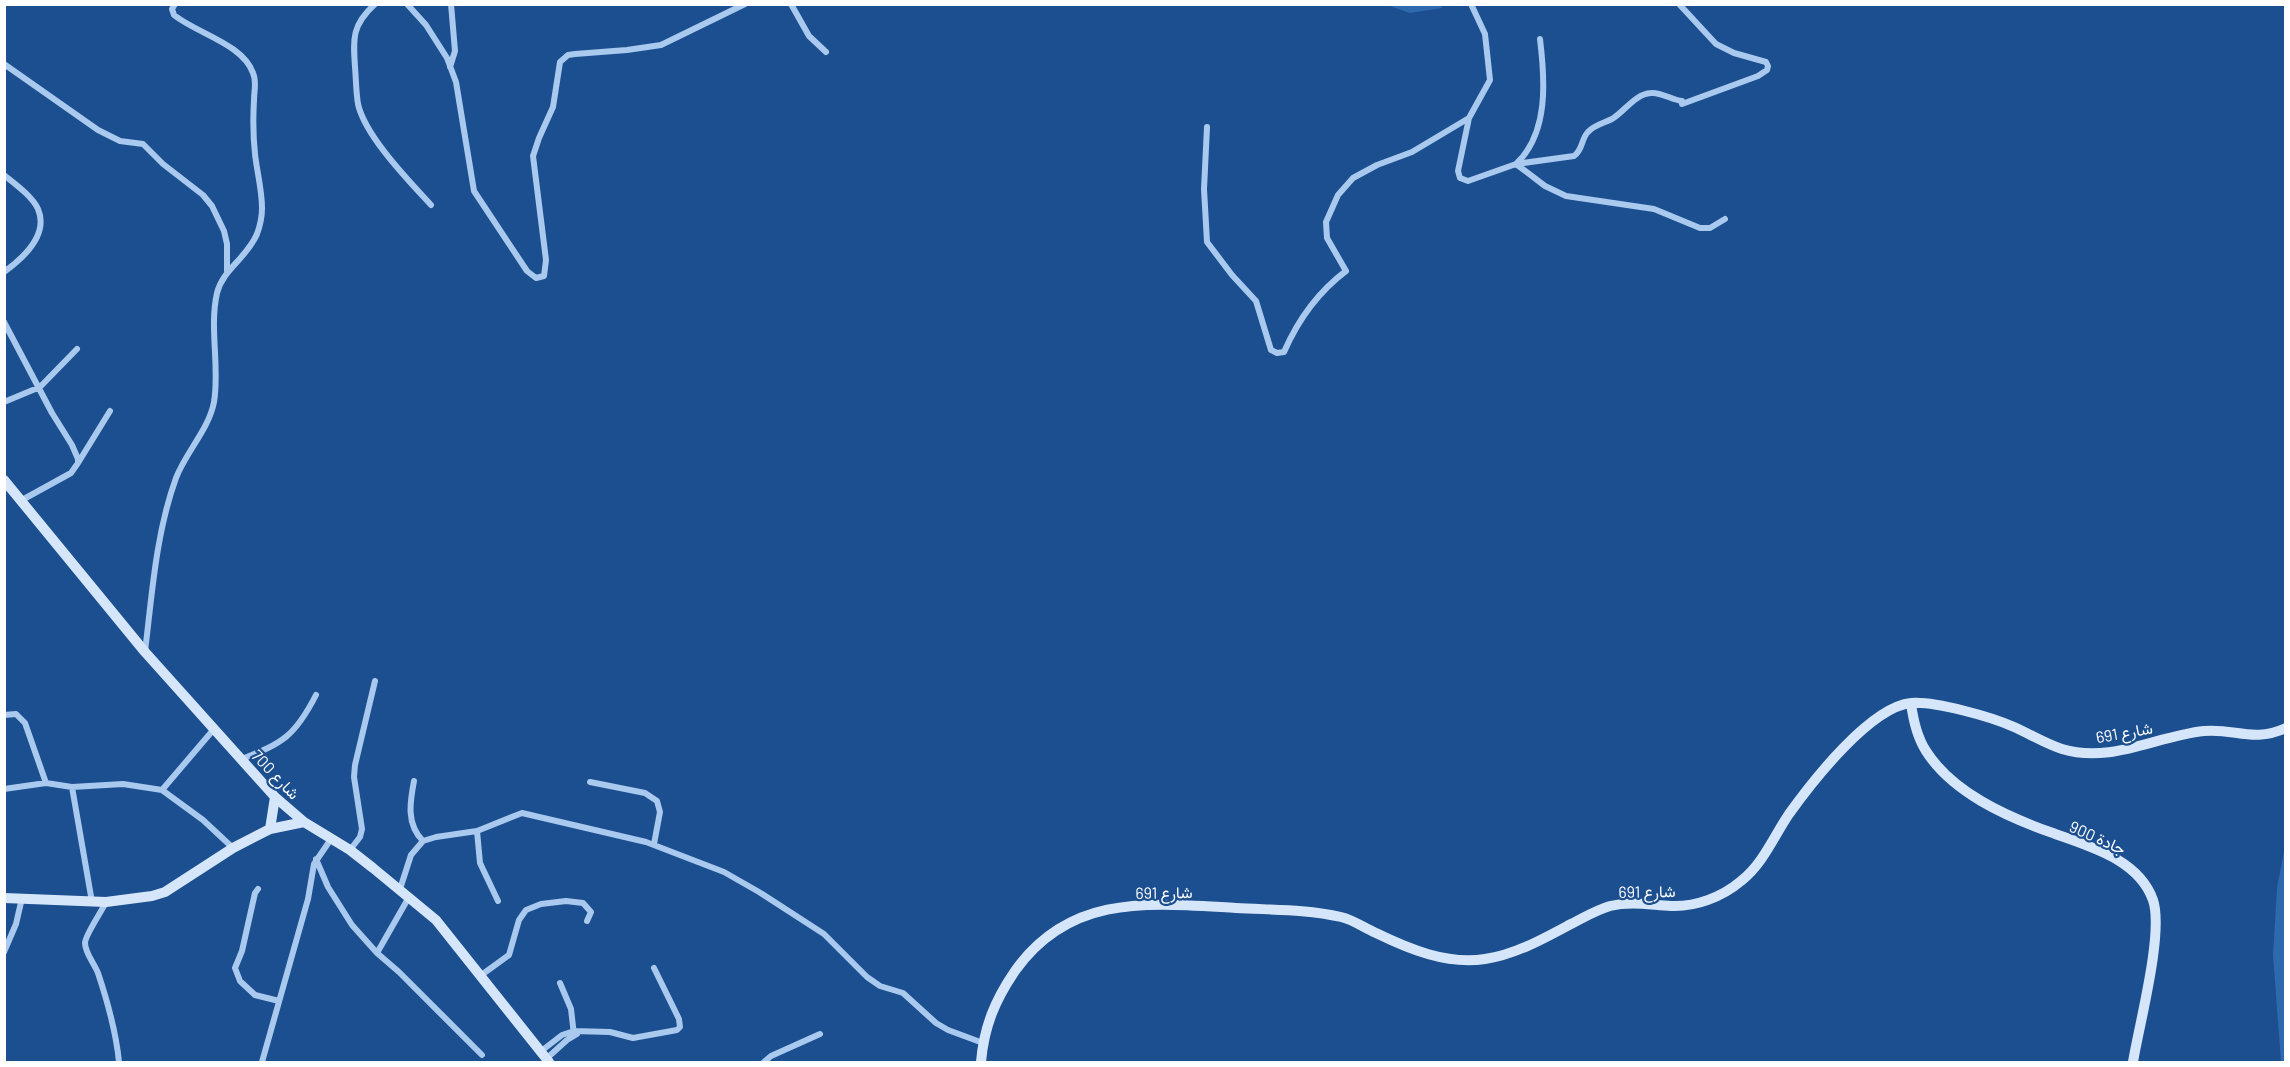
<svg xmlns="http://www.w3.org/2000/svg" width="2290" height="1067" font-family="Barlow,Vazirmatn,sans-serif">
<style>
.green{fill:#2e69ad}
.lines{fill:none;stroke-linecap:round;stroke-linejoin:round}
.street{stroke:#a9c9ee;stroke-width:6}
.secondary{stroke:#d6e6fa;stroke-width:10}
.labels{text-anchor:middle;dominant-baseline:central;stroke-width:4.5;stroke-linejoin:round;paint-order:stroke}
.street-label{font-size:16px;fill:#fff;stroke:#1b4f8f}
</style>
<rect width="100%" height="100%" fill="#1b4f8f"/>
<path class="green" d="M 1387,5 L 1441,5 L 1442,8 L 1410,13 Z
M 2285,846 L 2286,1062 L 2281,1062 L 2273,955 L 2277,888 Z"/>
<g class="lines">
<path class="street" d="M 375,4 C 352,25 353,38 355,67 C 356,79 356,92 358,104 C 365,136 409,181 431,205
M 407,4 L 426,25 L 447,58 L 456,82 L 474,191 L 527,271 L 536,278 L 544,276 L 546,260 L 533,156 L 539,138 L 553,107 L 560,62 L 568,55 L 575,54 L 627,50 L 661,45 L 745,4
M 791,4 L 809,36 L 826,52
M 1540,39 C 1545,80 1549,133 1516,164 L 1545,186 L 1566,196 L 1654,209 L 1700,228 L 1710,228 L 1725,219
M 4,64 L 98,130 L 120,141 L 143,144 L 163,164 L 203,195 L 212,206 L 224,231 L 227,244 L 227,271
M 450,67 L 455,51 L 451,4
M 1469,118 L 1458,171 L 1460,178 L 1468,181 L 1516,164 L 1574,156 C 1583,150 1581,139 1588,132 C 1594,125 1604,123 1612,119 C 1625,111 1635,94 1651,93 C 1661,92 1672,100 1682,101 L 1682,104 L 1758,76 L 1767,70 L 1768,66 L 1766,62 L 1734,53 L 1716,44 L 1679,4
M 1207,127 L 1204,189 L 1207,242 L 1232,275 L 1256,301 L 1271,350 L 1277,353 L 1284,352 C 1298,320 1318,292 1346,271 L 1327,238 L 1326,222 L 1338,195 L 1353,178 L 1377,165 L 1412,152 L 1469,118 L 1490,80 L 1485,34 L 1471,4
M 4,175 C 15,184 32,196 38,209 C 49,235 22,259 4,272
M 4,322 L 52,413 L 72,445 L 78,459 L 78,463 L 71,473 L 22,500
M 4,402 L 40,387 L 77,349
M 78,463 L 110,411
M 145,652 C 152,594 156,533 176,478 C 186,452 209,429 214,402 C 220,367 209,329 217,293 C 223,269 247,258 257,234 C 260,226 262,217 262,208 C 262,190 257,172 255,154 C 253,136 253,117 254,100 C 254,90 257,82 253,73 C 243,44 196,33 174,15 L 172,9 L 175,4
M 4,715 L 16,714 L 25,723 L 46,783
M 242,759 C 283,743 295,736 316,695
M 414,781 C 410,802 406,824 423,841
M 590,782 L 645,793 L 657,801 L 660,812 L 654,844
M 72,787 L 92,902
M 4,789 L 46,783 L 72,787 L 123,784 L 162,790 L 203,820 L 233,848
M 162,790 L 214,729
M 477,831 L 480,863 L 498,901
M 350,850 L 360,837 L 362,829 L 354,777 L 355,765 L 375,681
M 316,859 L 328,887 L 352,925 L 377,953 L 399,972 L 482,1055
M 258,889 L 255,893 L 242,951 L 235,968 L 240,981 L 255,995 L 279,1001
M 400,889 L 411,855 L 423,841 L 436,837 L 477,831 L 522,813 L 646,842 L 724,872 L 759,892 L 824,934 L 867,977 L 880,986 L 903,993 L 936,1023 L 948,1030 L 983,1043
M 106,902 C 102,911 85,935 85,943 C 85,953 94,963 98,973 C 108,1003 116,1031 119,1062
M 4,952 L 16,924 L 22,898
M 377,953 L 409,897
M 480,976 L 509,955 L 519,920 L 526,910 L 541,904 L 566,901 L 583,903 L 591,912 L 587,921
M 560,983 L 571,1009 L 574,1035
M 540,1052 L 562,1035 L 574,1031 L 610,1032 L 633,1038 L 677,1030 L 680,1027 L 679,1019 L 654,968
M 546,1059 L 567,1040 L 577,1034
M 262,1062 L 308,899 L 314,864 L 331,839
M 764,1062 L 771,1056 L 820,1034"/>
<path class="secondary" d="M 4,480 L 145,652 L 275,797 L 304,822 L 350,850 L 373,868 L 436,920 L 549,1062
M 1911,703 C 1913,719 1917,737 1926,751 C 1952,792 2005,816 2050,832 C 2087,846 2138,858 2153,900 C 2164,933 2139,1025 2133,1062
M 270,829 L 275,797
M 4,898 L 106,902 L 152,896 L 165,892 L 233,848 L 270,829 L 304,822
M 981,1062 C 984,1027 995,1000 1015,971 C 1070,893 1150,903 1236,908 C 1271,910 1307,909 1341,917 C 1354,920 1364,928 1376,933 C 1409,949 1447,965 1485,959 C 1514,955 1543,939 1569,925 C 1583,918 1596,910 1610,906 C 1631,901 1650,905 1671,906 C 1696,907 1722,897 1741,881 C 1763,864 1774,836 1789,814 C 1812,782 1870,707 1911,703 C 1935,701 1992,717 2014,727 C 2030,734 2046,744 2062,749 C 2111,764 2156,736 2204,731 C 2235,728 2253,743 2286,728"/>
</g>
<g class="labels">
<g class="street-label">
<text transform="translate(2124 732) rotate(-10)">شارع 691</text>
<text transform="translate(276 774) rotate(46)">شارع 700</text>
<text transform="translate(2098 837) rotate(24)">جادة 900</text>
<text transform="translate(1647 891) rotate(-1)">شارع 691</text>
<text transform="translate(1164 892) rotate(-1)">شارع 691</text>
</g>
</g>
<rect width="2290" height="1067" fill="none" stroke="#ffffff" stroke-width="12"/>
</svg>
